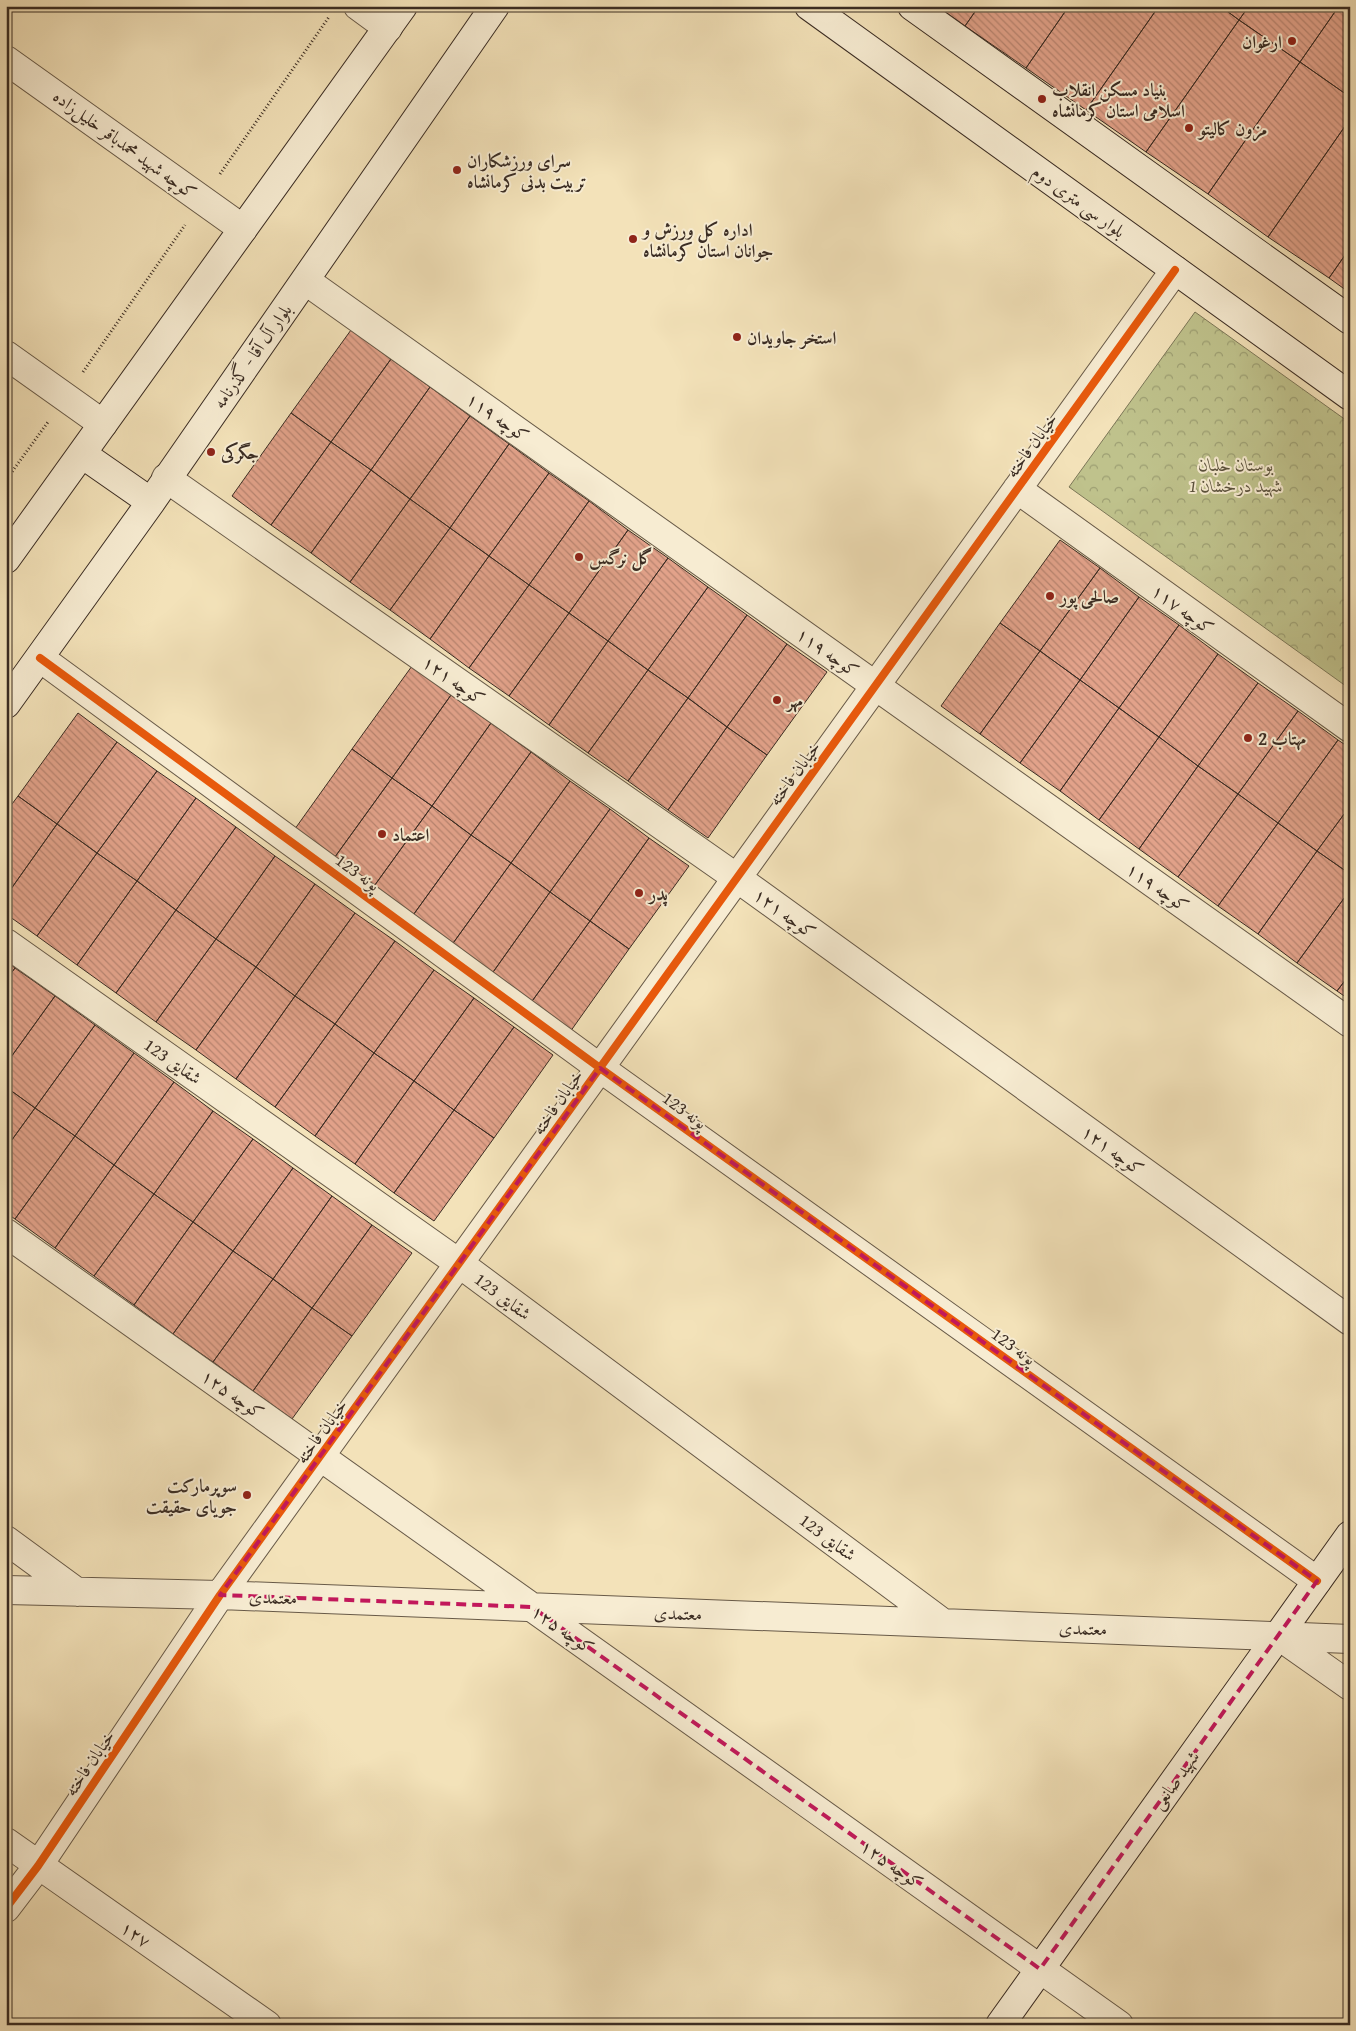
<svg xmlns="http://www.w3.org/2000/svg" width="1356" height="2031" font-family="'Gentium Book Plus',Amiri,serif">
<style>
.forest{fill:url(#forest-crowns);stroke:#7c7758}
.building{fill:url(#building-back-hatch);stroke:#3a2c23}
.lines{fill:none;stroke-linecap:round;stroke-linejoin:round}
.street-casing{stroke:#685a48;stroke-width:30}
.secondary-casing{stroke:#3a2c23;stroke-width:30}
.path{stroke:#3a2c23;stroke-width:3;stroke-dasharray:1 2.5;stroke-linecap:butt}
.street{stroke:#f7ecd2;stroke-width:28}
.secondary{stroke:#f7ecd2;stroke-width:28}
.cycleway-casing{stroke:#f7ecd2;stroke-width:11}
.cycleway{stroke:#e8590c;stroke-width:8}
.marked{fill:none;stroke:#c2185b;stroke-width:4;stroke-dasharray:10 6;stroke-linejoin:round}
.poi-dot{fill:#8f2418;stroke:#f7ecd2;stroke-width:2}
.labels{text-anchor:middle;dominant-baseline:central;stroke-width:4;stroke-linejoin:round;paint-order:stroke}
.poi-label{font-size:18px;font-weight:bold;fill:#3a2c23;stroke:#f7ecd2;text-anchor:start}
.street-label{font-size:18px;fill:#3a2c23;stroke:#f7ecd2}
.park-label{font-size:18px;font-style:italic;fill:#5b523d;stroke:#f7ecd2}
</style>
<defs>
<pattern id="forest-crowns" width="20" height="18" patternUnits="userSpaceOnUse" patternTransform="scale(1.25)"><rect width="20" height="18" fill="#bfc28c"/><path d="M2 6a3 3 0 1 1 6 0M12 15a3 3 0 1 1 6 0" fill="none" stroke="#9c9e72"/></pattern>
<pattern id="building-back-hatch" width="6" height="6" patternUnits="userSpaceOnUse" patternTransform="scale(1.25)"><rect width="6" height="6" fill="#e2a28a"/><path d="M-1 5l2 2M0 0l6 6M5-1l2 2" fill="none" stroke="#b88470"/></pattern>
</defs>
<rect width="100%" height="100%" fill="#f3e2b9"/>
<filter id="stains"><feTurbulence type="fractalNoise" baseFrequency=".004" numOctaves="4"/><feColorMatrix values="0 0 0 0 .2 0 0 0 0 .09 0 0 0 0 .02 0 0 0 .5 -.17"/></filter>
<radialGradient id="worn" r=".72"><stop offset=".6" stop-color="#630" stop-opacity="0"/><stop offset="1" stop-color="#630" stop-opacity=".3"/></radialGradient>
<path class="forest" d="M 1195,312 L 1350,423 L 1350,689 L 1069,487 Z"/>
<path class="building" d="M 937,6 L 979,6 L 965,26 Z
M 979,6 L 1069,6 L 1026,68 L 965,26 Z
M 1069,6 L 1159,6 L 1086,110 L 1026,68 Z
M 1159,6 L 1220,6 L 1239,20 L 1146,152 L 1086,110 Z
M 1220,6 L 1249,6 L 1239,20 Z
M 1249,6 L 1339,6 L 1300,62 L 1239,20 Z
M 1339,6 L 1350,6 L 1350,97 L 1300,62 Z
M 1239,20 L 1300,62 L 1208,194 L 1146,152 Z
M 1300,62 L 1350,97 L 1350,119 L 1268,237 L 1208,194 Z
M 1350,119 L 1350,248 L 1329,278 L 1268,237 Z
M 1350,248 L 1350,293 L 1329,278 Z
M 351,330 L 391,359 L 331,442 L 291,413 Z
M 391,359 L 430,387 L 371,470 L 331,442 Z
M 430,387 L 470,416 L 410,499 L 371,470 Z
M 291,413 L 331,442 L 271,525 L 232,496 Z
M 470,416 L 509,444 L 450,528 L 410,499 Z
M 331,442 L 371,470 L 311,553 L 271,525 Z
M 509,444 L 549,473 L 489,556 L 450,528 Z
M 371,470 L 410,499 L 350,582 L 311,553 Z
M 549,473 L 589,501 L 529,585 L 489,556 Z
M 410,499 L 450,528 L 390,610 L 350,582 Z
M 589,501 L 628,530 L 569,613 L 529,585 Z
M 450,528 L 489,556 L 430,639 L 390,610 Z
M 628,530 L 668,558 L 608,641 L 569,613 Z
M 1060,540 L 1100,568 L 1040,651 L 1000,623 Z
M 489,556 L 529,585 L 469,668 L 430,639 Z
M 668,558 L 708,587 L 648,670 L 608,641 Z
M 1100,568 L 1139,597 L 1080,680 L 1040,651 Z
M 529,585 L 569,613 L 509,696 L 469,668 Z
M 708,587 L 747,615 L 688,698 L 648,670 Z
M 1139,597 L 1179,625 L 1119,708 L 1080,680 Z
M 569,613 L 608,641 L 549,725 L 509,696 Z
M 747,615 L 787,644 L 727,727 L 688,698 Z
M 1000,623 L 1040,651 L 980,734 L 941,706 Z
M 1179,625 L 1218,654 L 1159,737 L 1119,708 Z
M 608,641 L 648,670 L 588,753 L 549,725 Z
M 787,644 L 827,672 L 767,755 L 727,727 Z
M 1040,651 L 1080,680 L 1020,763 L 980,734 Z
M 1218,654 L 1258,683 L 1198,766 L 1159,737 Z
M 412,666 L 451,695 L 392,778 L 352,749 Z
M 648,670 L 688,698 L 628,781 L 588,753 Z
M 1080,680 L 1119,708 L 1060,791 L 1020,763 Z
M 1258,683 L 1298,711 L 1238,794 L 1198,766 Z
M 451,695 L 491,723 L 432,806 L 392,778 Z
M 688,698 L 727,727 L 668,810 L 628,781 Z
M 1119,708 L 1159,737 L 1099,820 L 1060,791 Z
M 1298,711 L 1338,740 L 1278,823 L 1238,794 Z
M 78,713 L 117,742 L 57,824 L 18,796 Z
M 491,723 L 531,752 L 471,835 L 432,806 Z
M 727,727 L 767,755 L 708,838 L 668,810 Z
M 1159,737 L 1198,766 L 1139,849 L 1099,820 Z
M 1338,740 L 1350,748 L 1350,806 L 1317,851 L 1278,823 Z
M 117,742 L 157,771 L 97,853 L 57,824 Z
M 352,749 L 392,778 L 332,861 L 292,833 Z
M 531,752 L 570,781 L 511,863 L 471,835 Z
M 1198,766 L 1238,794 L 1178,877 L 1139,849 Z
M 157,771 L 196,798 L 137,881 L 97,853 Z
M 392,778 L 432,806 L 372,889 L 332,861 Z
M 570,781 L 610,809 L 550,892 L 511,863 Z
M 1238,794 L 1278,823 L 1218,906 L 1178,877 Z
M 18,796 L 57,824 L 6,896 L 6,812 Z
M 196,798 L 236,827 L 176,910 L 137,881 Z
M 432,806 L 471,835 L 411,918 L 372,889 Z
M 1350,806 L 1350,874 L 1317,851 Z
M 610,809 L 649,838 L 590,921 L 550,892 Z
M 1278,823 L 1317,851 L 1258,934 L 1218,906 Z
M 57,824 L 97,853 L 37,936 L 6,914 L 6,896 Z
M 236,827 L 275,856 L 216,939 L 176,910 Z
M 471,835 L 511,863 L 451,946 L 411,918 Z
M 649,838 L 689,866 L 629,949 L 590,921 Z
M 1317,851 L 1350,874 L 1350,890 L 1297,963 L 1258,934 Z
M 97,853 L 137,881 L 77,965 L 37,936 Z
M 275,856 L 315,884 L 256,967 L 216,939 Z
M 511,863 L 550,892 L 491,975 L 451,946 Z
M 137,881 L 176,910 L 116,993 L 77,965 Z
M 315,884 L 355,913 L 295,996 L 256,967 Z
M 1350,890 L 1350,974 L 1337,991 L 1297,963 Z
M 550,892 L 590,921 L 530,1004 L 491,975 Z
M 176,910 L 216,939 L 156,1022 L 116,993 Z
M 355,913 L 395,941 L 335,1024 L 295,996 Z
M 590,921 L 629,949 L 570,1032 L 530,1004 Z
M 216,939 L 256,967 L 196,1050 L 156,1022 Z
M 395,941 L 434,970 L 374,1053 L 335,1024 Z
M 6,961 L 15,968 L 6,980 Z
M 256,967 L 295,996 L 236,1079 L 196,1050 Z
M 15,968 L 55,996 L 6,1064 L 6,980 Z
M 434,970 L 474,998 L 414,1081 L 374,1053 Z
M 1350,974 L 1350,1000 L 1337,991 Z
M 55,996 L 95,1025 L 35,1108 L 6,1087 L 6,1064 Z
M 295,996 L 335,1024 L 275,1107 L 236,1079 Z
M 474,998 L 514,1027 L 454,1110 L 414,1081 Z
M 335,1024 L 374,1053 L 315,1136 L 275,1107 Z
M 95,1025 L 134,1053 L 75,1136 L 35,1108 Z
M 514,1027 L 553,1055 L 494,1138 L 454,1110 Z
M 134,1053 L 174,1082 L 114,1165 L 75,1136 Z
M 374,1053 L 414,1081 L 355,1164 L 315,1136 Z
M 414,1081 L 454,1110 L 394,1193 L 355,1164 Z
M 174,1082 L 213,1111 L 154,1194 L 114,1165 Z
M 6,1087 L 35,1108 L 6,1148 Z
M 35,1108 L 75,1136 L 15,1219 L 6,1213 L 6,1148 Z
M 454,1110 L 494,1138 L 434,1221 L 394,1193 Z
M 213,1111 L 253,1139 L 193,1222 L 154,1194 Z
M 75,1136 L 114,1165 L 55,1248 L 15,1219 Z
M 253,1139 L 293,1168 L 233,1251 L 193,1222 Z
M 114,1165 L 154,1194 L 94,1276 L 55,1248 Z
M 293,1168 L 332,1196 L 273,1279 L 233,1251 Z
M 154,1194 L 193,1222 L 134,1305 L 94,1276 Z
M 332,1196 L 372,1225 L 312,1308 L 273,1279 Z
M 193,1222 L 233,1251 L 173,1334 L 134,1305 Z
M 372,1225 L 412,1253 L 352,1336 L 312,1308 Z
M 233,1251 L 273,1279 L 213,1362 L 173,1334 Z
M 273,1279 L 312,1308 L 253,1391 L 213,1362 Z
M 312,1308 L 352,1336 L 292,1419 L 253,1391 Z"/>
<g class="lines">
<g class="street-casing">
<path id="street" d="M 358,6 L 388,28
M 6,60 L 243,229
M 306,281 L 1350,1023
M 6,355 L 103,424
M 166,478 L 737,878 L 1350,1321
M 1017,489 L 1350,728
M 40,658 L 600,1068 L 1317,1581
M 6,943 L 460,1264 L 943,1623
M 6,1233 L 1119,2025
M 6,1540 L 77,1592
M 6,1590 L 220,1595 L 1350,1639
M 1279,1636 L 1350,1686
M 6,1842 L 267,2025
M 6,1908 L 38,1866 L 220,1595 L 1175,270"/>
</g>
<g class="secondary-casing">
<path id="secondary" d="M 809,6 L 1350,396
M 912,6 L 1350,320
M 82,454 L 151,502
M 6,559 L 403,6
M 6,704 L 151,502 L 495,6
M 1000,2025 L 1350,1535"/>
</g>
<path class="path" d="M 220,174 L 329,17
M 83,372 L 185,225
M 6,480 L 48,422"/>
<use href="#street" class="street"/>
<use href="#secondary" class="secondary"/>
<g class="cycleway-casing">
<path id="cycleway" d="M 40,658 L 600,1068 L 1317,1581
M 6,1908 L 38,1866 L 220,1595 L 1175,270"/>
</g>
<use href="#cycleway" class="cycleway"/>
</g>
<path class="marked" d="M 600,1068 L 1317,1581 L 1040,1969 L 532,1607 L 220,1595 Z"/>
<g class="poi-dot">
<circle cx="1292" cy="41" r="5"/>
<circle cx="1042" cy="99" r="5"/>
<circle cx="1189" cy="128" r="5"/>
<circle cx="457" cy="170" r="5"/>
<circle cx="633" cy="239" r="5"/>
<circle cx="737" cy="337" r="5"/>
<circle cx="211" cy="452" r="5"/>
<circle cx="579" cy="557" r="5"/>
<circle cx="1050" cy="596" r="5"/>
<circle cx="777" cy="700" r="5"/>
<circle cx="1248" cy="738" r="5"/>
<circle cx="382" cy="834" r="5"/>
<circle cx="639" cy="893" r="5"/>
<circle cx="247" cy="1495" r="5"/>
</g>
<g class="labels">
<g class="poi-label">
<text x="1282" y="41" text-anchor="end">ارغوان</text>
<text x="1052" y="89">بنیاد مسکن انقلاب<tspan x="1052" dy="21">اسلامی استان کرمانشاه</tspan></text>
<text x="1199" y="128">مزون کالیتو</text>
<text x="467" y="160">سرای ورزشکاران<tspan x="467" dy="21">تربیت بدنی کرمانشاه</tspan></text>
<text x="643" y="229">اداره کل ورزش و<tspan x="643" dy="21">جوانان استان کرمانشاه</tspan></text>
<text x="747" y="337">استخر جاویدان</text>
<text x="221" y="452">جگرکی</text>
<text x="589" y="557">گل نرگس</text>
<text x="1060" y="596">صالحی پور</text>
<text x="787" y="700">مهر</text>
<text x="1258" y="738">مهتاب 2</text>
<text x="392" y="834">اعتماد</text>
<text x="649" y="893">پدر</text>
<text x="237" y="1485" text-anchor="end">سوپرمارکت<tspan x="237" dy="21">جویای حقیقت</tspan></text>
</g>
<g class="street-label">
<text transform="translate(125 144) rotate(36)">کوچه شهید محمدباقر خلیل‌زاده</text>
<text transform="translate(1079 201) rotate(36)">بلوار سی متری دوم</text>
<text transform="translate(252 356) rotate(-55)">بلوار آل آقا - گذرنامه</text>
<text transform="translate(498 417) rotate(35)">کوچه ۱۱۹</text>
<text transform="translate(1031 445) rotate(-54)">خیابان فاخته</text>
<text transform="translate(1183 609) rotate(36)">کوچه ۱۱۷</text>
<text transform="translate(828 652) rotate(35)">کوچه ۱۱۹</text>
<text transform="translate(454 680) rotate(35)">کوچه ۱۲۱</text>
<text transform="translate(794 773) rotate(-54)">خیابان فاخته</text>
<text transform="translate(358 872) rotate(36)">123 پونه</text>
<text transform="translate(1158 887) rotate(35)">کوچه ۱۱۹</text>
<text transform="translate(785 913) rotate(36)">کوچه ۱۲۱</text>
<text transform="translate(173 1061) rotate(35)">123 شقایق</text>
<text transform="translate(557 1102) rotate(-55)">خیابان فاخته</text>
<text transform="translate(685 1110) rotate(36)">123 پونه</text>
<text transform="translate(1113 1150) rotate(36)">کوچه ۱۲۱</text>
<text transform="translate(503 1296) rotate(37)">123 شقایق</text>
<text transform="translate(1014 1346) rotate(36)">123 پونه</text>
<text transform="translate(233 1394) rotate(35)">کوچه ۱۲۵</text>
<text transform="translate(321 1431) rotate(-54)">خیابان فاخته</text>
<text transform="translate(828 1537) rotate(37)">123 شقایق</text>
<text transform="translate(273 1597) rotate(2)">معتمدی</text>
<text transform="translate(678 1613) rotate(2)">معتمدی</text>
<text transform="translate(1083 1628) rotate(2)">معتمدی</text>
<text transform="translate(563 1629) rotate(35)">کوچه ۱۲۵</text>
<text transform="translate(89 1763) rotate(-56)">خیابان فاخته</text>
<text transform="translate(1175 1780) rotate(-54)">شهید صانعی</text>
<text transform="translate(892 1864) rotate(35)">کوچه ۱۲۵</text>
<text transform="translate(136 1934) rotate(35)">۱۲۷</text>
</g>
<g class="park-label">
<text x="1236" y="464">بوستان خلبان<tspan x="1236" dy="21">شهید درخشان 1</tspan></text>
</g>
</g>
<rect width="1356" height="2031" fill="none" stroke="#f3e2b9" stroke-width="25"/>
<rect x="8" y="8" width="1341" height="2016" fill="none" stroke="#3a2c23" stroke-width="2.5"/>
<rect x="12" y="12" width="1331" height="2006" fill="none" stroke="#3a2c23"/>
<rect width="100%" height="100%" filter="url(#stains)"/>
<rect width="100%" height="100%" fill="url(#worn)"/>
</svg>
